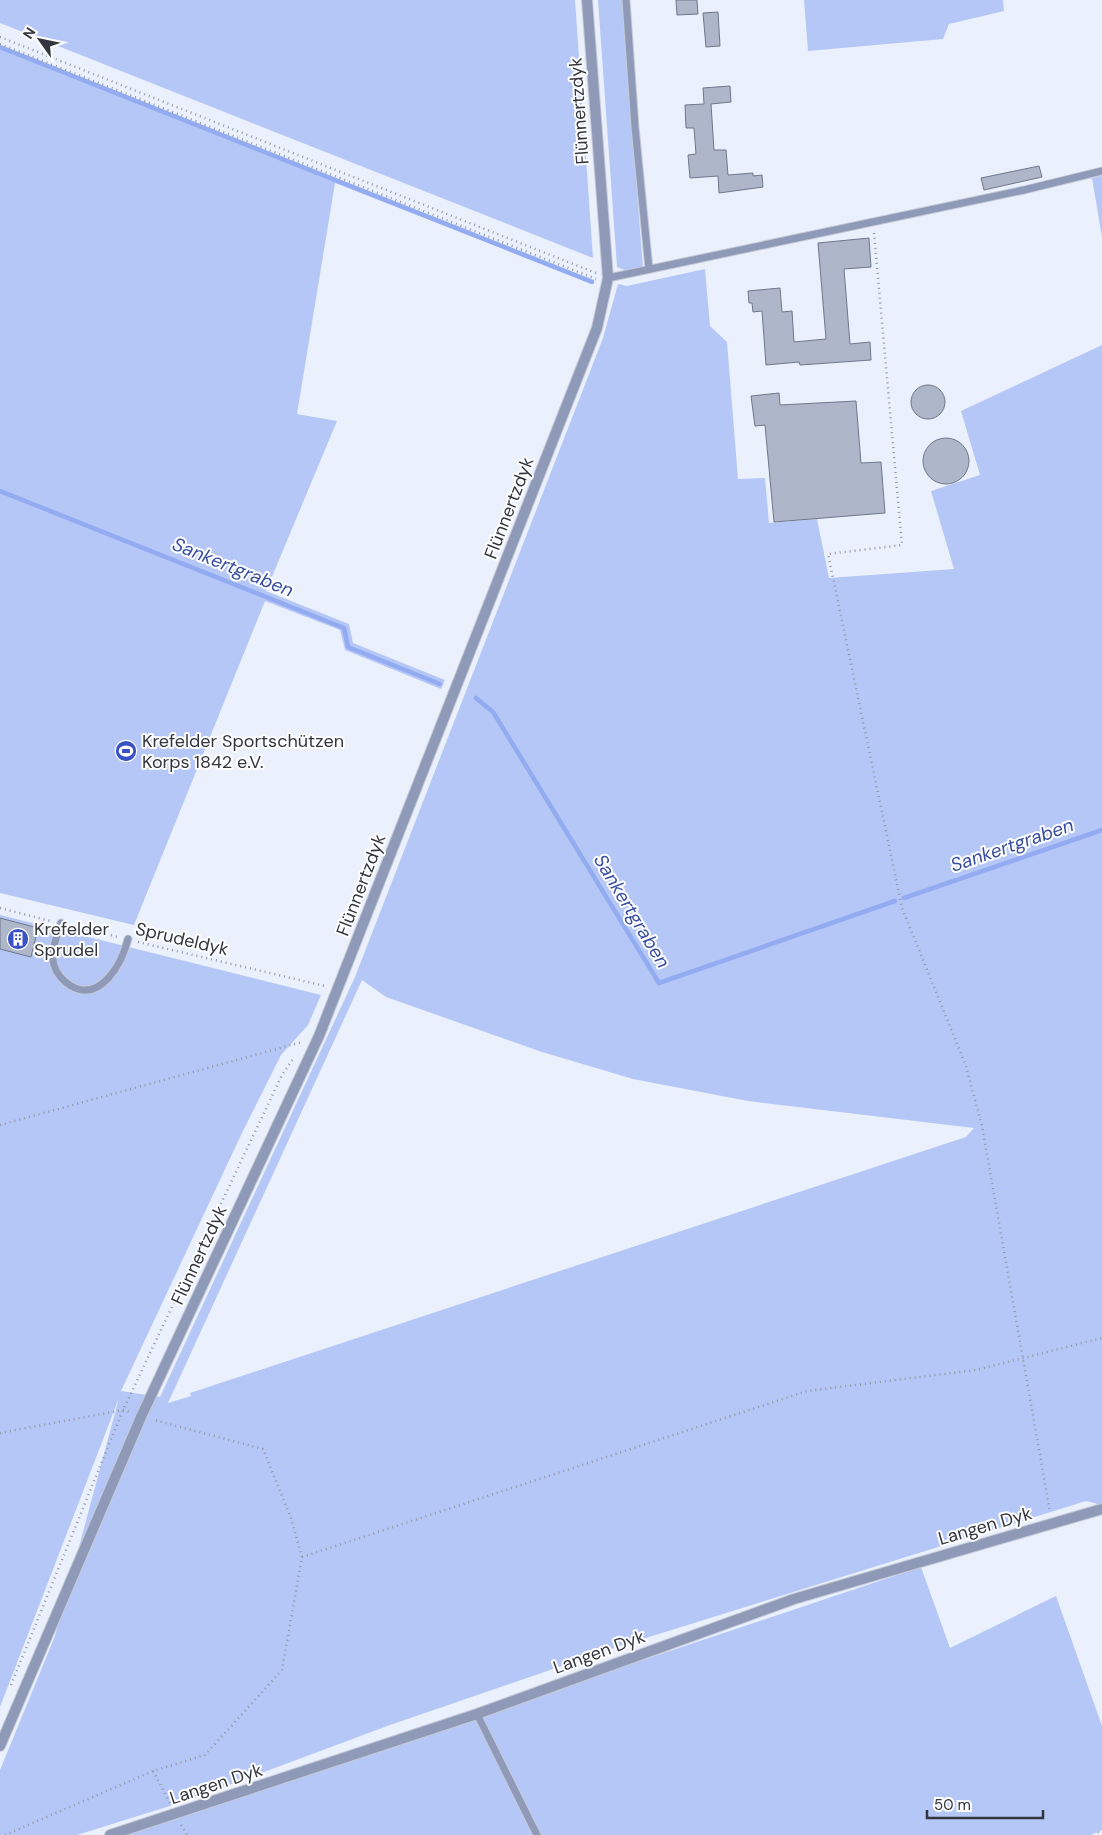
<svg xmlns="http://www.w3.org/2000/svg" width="1102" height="1835" font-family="'DM Sans',sans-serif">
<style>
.green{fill:#b5c7f6;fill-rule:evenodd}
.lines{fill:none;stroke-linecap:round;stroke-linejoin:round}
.stream{stroke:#93abf1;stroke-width:4.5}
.building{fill:#aeb6ca;stroke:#70778a}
.service-casing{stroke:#c6cbd7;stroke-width:9}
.minor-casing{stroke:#c6cbd7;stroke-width:12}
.path{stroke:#9397a2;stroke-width:2.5;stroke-dasharray:1 4;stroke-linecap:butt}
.service{stroke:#8f9ab9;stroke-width:7}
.minor{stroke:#8f9ab9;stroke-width:10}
.labels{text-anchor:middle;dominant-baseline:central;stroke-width:4;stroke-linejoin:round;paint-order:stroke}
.street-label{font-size:18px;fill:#33363e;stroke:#fefefe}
.poi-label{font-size:18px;fill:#33363e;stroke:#fefefe;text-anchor:start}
.water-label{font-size:19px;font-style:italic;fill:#384ea0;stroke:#fefefe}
</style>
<rect width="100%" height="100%" fill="#ebf0fd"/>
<path class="green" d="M 0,0 L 575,0 L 593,258 L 0,23 Z
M 598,0 L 622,0 L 643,268 L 627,271 L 617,267 Z
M 804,0 L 1003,0 L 1004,11 L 949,24 L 943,39 L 808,51 Z
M 0,45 L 594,280 L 593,284 L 335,183 L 297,414 L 337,421 L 266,591 L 349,624 L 353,643 L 445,680 L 441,689 L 345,650 L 340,630 L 265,601 L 134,925 L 0,893 Z
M 1102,176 L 1102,237 L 1092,178 Z
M 705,269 L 710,326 L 727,342 L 738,479 L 765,478 L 769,523 L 817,519 L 829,578 L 954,569 L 931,491 L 980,475 L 961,411 L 1102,345 L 1102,1505 L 1086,1501 L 620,1646 L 390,1725 L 186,1801 L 77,1835 L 0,1835 L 0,1770 L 55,1636 L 119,1398 L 0,1707 L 0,915 L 321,995 L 308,1025 L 281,1055 L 241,1135 L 121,1391 L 160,1397 L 355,977 L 603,338 L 618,284 L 627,286 ZM 362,980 L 386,997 L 542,1052 L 633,1079 L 748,1101 L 974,1128 L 966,1137 L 190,1393 L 191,1396 L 168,1403 Z
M 921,1567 L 950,1648 L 1056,1596 L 1102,1726 L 1102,1830 L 1091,1835 L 119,1835 Z"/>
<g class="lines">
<path class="stream" d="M 0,47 L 592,282
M 0,491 L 344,628 L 348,647 L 440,684
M 476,698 L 493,712 L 659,983 L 895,901
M 904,898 L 1102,830"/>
</g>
<path class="building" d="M 676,0 L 697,0 L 698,14 L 677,15 Z
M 718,12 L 720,46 L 706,47 L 703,13 Z
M 730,86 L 731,102 L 711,104 L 714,150 L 726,150 L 728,175 L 753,173 L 753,176 L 762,175 L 763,187 L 719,193 L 718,176 L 690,178 L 688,155 L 696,154 L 694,128 L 686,128 L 685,105 L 704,104 L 703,88 Z
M 1039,166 L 1042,177 L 984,190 L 981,178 Z
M 869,238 L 871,267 L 844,269 L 850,344 L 870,342 L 871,360 L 800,365 L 799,362 L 766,365 L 762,311 L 753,312 L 752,303 L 749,303 L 748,291 L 780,288 L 782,312 L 792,311 L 794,342 L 826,339 L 818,243 Z
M911 402a17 17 0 1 1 34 0a17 17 0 1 1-34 0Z
M 779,393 L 780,405 L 856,401 L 861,463 L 881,462 L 885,513 L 774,522 L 765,425 L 755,426 L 751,396 Z
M923 461a23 23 0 1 1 46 0a23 23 0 1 1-46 0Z
M 0,918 L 38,928 L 31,957 L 0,949 Z"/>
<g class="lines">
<g class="service-casing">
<path id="service" d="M 626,0 L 635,127 L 649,269
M 608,278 L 1024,190 L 1102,171
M 61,923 C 57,936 50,952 54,965 C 57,975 63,981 71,986 C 101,1003 122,963 128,939
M 477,1714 L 537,1835"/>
</g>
<g class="minor-casing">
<path id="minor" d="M 0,1746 L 141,1417 L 319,1036 L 597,328 L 608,278 L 587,0
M 110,1835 L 477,1714 L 794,1599 L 1102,1509"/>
</g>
<path class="path" d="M 0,37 L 596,273
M 0,44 L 596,279
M 874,233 L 902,545 L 828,554 L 902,908 L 966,1066 L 982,1126 L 1050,1512
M 0,908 L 50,921
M 72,926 L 118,937
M 138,942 L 325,986
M 0,1125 L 302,1042
M 0,1433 L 123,1410 L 129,1412
M 302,1557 L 807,1391 L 976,1370 L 1102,1338
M 11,1685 L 123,1410 L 282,1075 L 293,1059
M 153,1771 L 170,1803
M 181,1825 L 187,1835
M 1098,1832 L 1101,1835
M 5,1835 L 153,1771 L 205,1755 L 282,1670 L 302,1557 L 291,1518 L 263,1449 L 154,1420"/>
<use href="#service" class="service"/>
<use href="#minor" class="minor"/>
</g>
<defs>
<g id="stadium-disc" transform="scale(1.125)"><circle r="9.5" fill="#3952c5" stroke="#fefefe"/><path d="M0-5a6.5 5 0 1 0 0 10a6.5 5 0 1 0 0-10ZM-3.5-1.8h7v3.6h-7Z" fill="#fff"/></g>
<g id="building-disc" transform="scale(1.125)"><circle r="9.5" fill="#3952c5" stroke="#fefefe"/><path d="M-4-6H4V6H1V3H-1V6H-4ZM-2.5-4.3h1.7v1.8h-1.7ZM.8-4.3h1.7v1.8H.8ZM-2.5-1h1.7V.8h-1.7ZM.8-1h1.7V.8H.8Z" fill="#fff"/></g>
</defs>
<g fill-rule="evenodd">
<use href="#stadium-disc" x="126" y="751"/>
<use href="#building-disc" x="18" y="939"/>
</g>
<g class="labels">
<g class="street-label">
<text transform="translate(579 111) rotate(-94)">Flünnertzdyk</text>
<text transform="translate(509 508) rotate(-69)">Flünnertzdyk</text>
<text transform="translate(361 885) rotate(-69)">Flünnertzdyk</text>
<text transform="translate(182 939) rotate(13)">Sprudeldyk</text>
<text transform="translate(199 1255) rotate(-65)">Flünnertzdyk</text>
<text transform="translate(985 1526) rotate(-16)">Langen Dyk</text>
<text transform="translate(599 1652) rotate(-20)">Langen Dyk</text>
<text transform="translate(216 1784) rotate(-18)">Langen Dyk</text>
</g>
<g class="poi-label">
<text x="142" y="741">Krefelder Sportschützen<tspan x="142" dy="21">Korps 1842 e.V.</tspan></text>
<text x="34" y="929">Krefelder<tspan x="34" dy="21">Sprudel</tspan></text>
</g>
<g class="water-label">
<text transform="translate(233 567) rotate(22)">Sankertgraben</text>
<text transform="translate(1012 845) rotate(-19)">Sankertgraben</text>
<text transform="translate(632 911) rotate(59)">Sankertgraben</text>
</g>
</g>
<g transform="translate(40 40) rotate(303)" stroke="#fefefe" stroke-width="4" paint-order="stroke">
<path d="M0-4L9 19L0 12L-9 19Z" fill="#33363e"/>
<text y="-8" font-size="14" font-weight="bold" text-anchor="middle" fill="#33363e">N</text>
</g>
<path d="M927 1810v8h116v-8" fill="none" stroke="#33363e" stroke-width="2.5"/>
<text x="934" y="1810" font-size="15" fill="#33363e" stroke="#fefefe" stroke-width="4" paint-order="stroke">50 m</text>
</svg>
